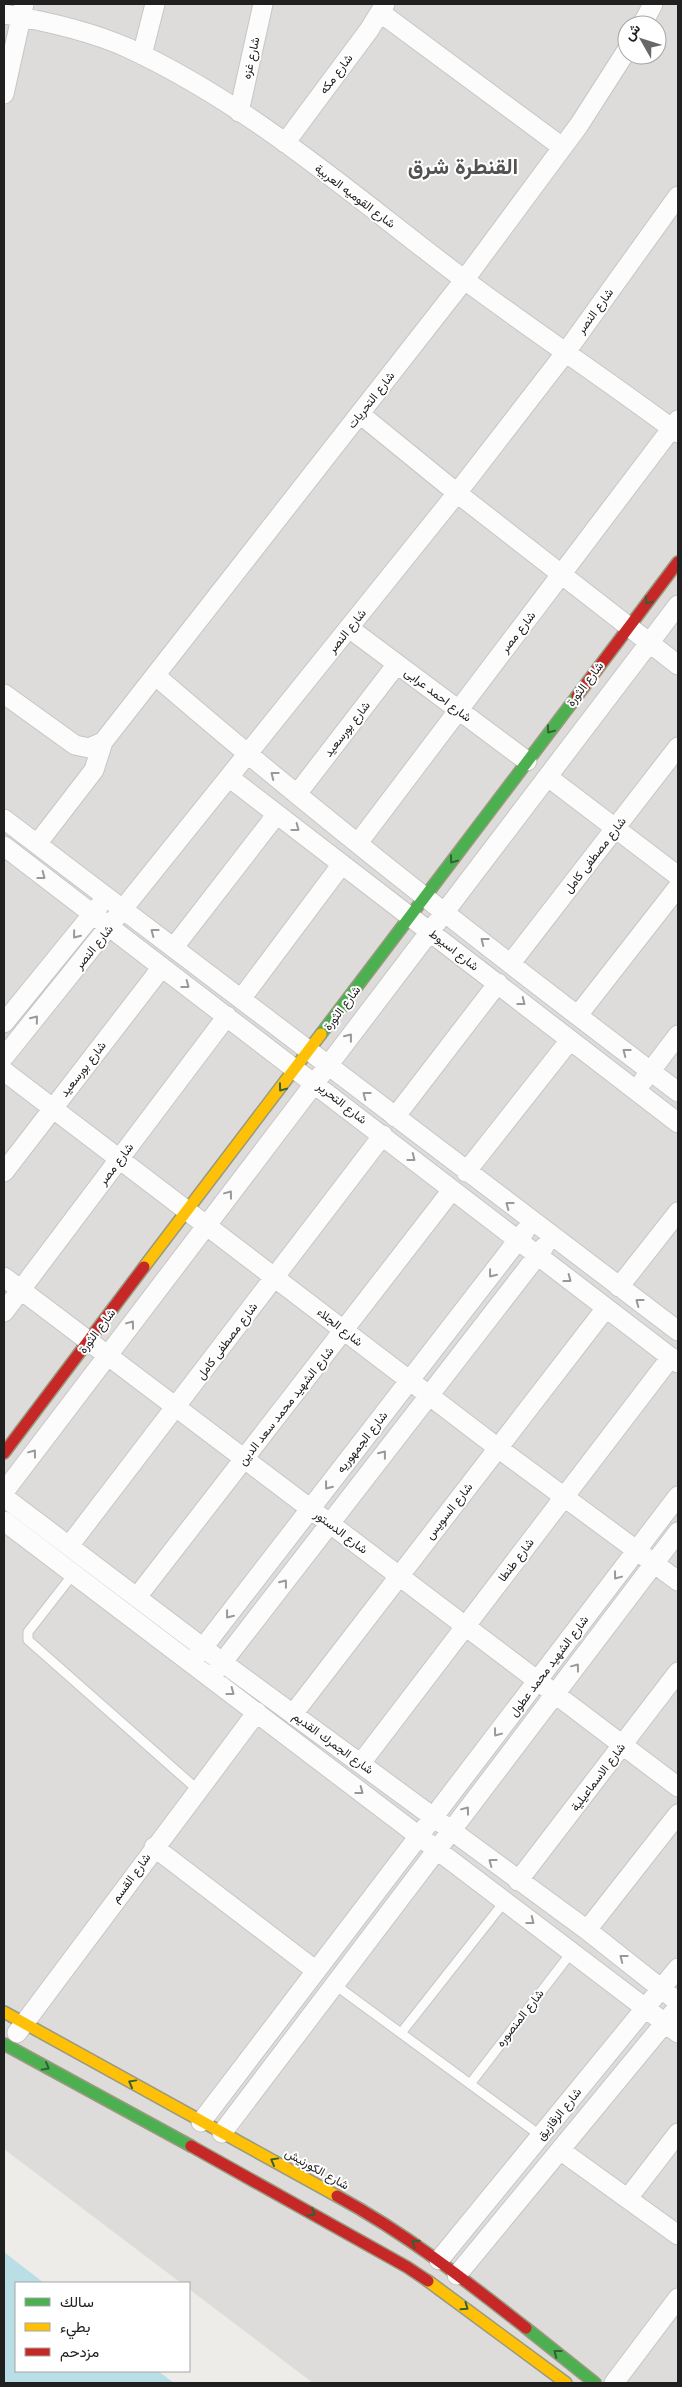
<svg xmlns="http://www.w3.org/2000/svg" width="682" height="2387" font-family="Helvetica,Vazirmatn,sans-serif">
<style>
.residential{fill:#dddcda;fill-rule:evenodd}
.water{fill:#b9dee5}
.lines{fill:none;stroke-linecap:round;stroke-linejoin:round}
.lane-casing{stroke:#c7c6c5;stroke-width:11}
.street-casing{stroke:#c7c6c5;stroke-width:21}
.fast-casing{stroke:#99997f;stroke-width:14}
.slow-casing{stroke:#99997f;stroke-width:14}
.jam-casing{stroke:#99997f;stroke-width:14}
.lane{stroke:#fcfcfc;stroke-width:9}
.street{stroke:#fcfcfc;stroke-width:19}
.fast{stroke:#4caf50;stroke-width:11}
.slow{stroke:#ffc107;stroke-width:11}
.jam{stroke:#c62828;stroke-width:11}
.oneway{stroke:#346036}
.oneway2{stroke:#999}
.labels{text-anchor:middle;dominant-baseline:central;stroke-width:4;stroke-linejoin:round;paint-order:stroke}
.street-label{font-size:12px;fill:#202020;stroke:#fff}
.town-label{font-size:22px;font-weight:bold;fill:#535353;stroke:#fff}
</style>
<rect width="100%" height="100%" fill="#eeece9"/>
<path class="residential" d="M 4,4 L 678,4 L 678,2383 L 313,2383 L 189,2289 L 189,2283 L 181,2283 L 4,2149 ZM 627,25 L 657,25 L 657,55 L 627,55 Z"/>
<path class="water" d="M 4,2252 L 44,2283 L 16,2283 L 16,2371 L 158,2371 L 174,2383 L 4,2383 Z"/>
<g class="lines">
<g class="lane-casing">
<path id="lane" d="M 74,1573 L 28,1632 L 28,1640 L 198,1790
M 334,1984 L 541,2136
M 401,2033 L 505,1901
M 470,2084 L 571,1953"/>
</g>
<g class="street-casing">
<path id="street" d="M 381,13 L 562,147
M 4,14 C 45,21 90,31 128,48 C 251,105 355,197 462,278 C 533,331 607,380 678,433
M 642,25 L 653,4
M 142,55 L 155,4
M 4,94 L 24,4
M 239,112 L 263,4
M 285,143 L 369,30 L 385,4
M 360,414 L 457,493 L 678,665
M 349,628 L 527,761
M 156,676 C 324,821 501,958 678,1092
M 4,694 L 75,745 L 89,748 L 103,742 L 465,279 L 579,125 L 627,50
M 548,777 L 678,876
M 230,778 L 678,1123
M 297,794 L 397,664
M 4,819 L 678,1331
M 358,843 L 678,420
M 37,844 L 94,770 L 103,742
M 4,846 L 678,1363
M 174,947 L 277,814
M 511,963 L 678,747
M 241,999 L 342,864
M 578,1015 L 678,887
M 4,1023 L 99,906
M 4,1057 L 457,493 L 566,352 L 678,196
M 4,1071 L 498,1448 L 678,1581
M 643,1081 L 678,1035
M 395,1117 L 498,983
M 4,1172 L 162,967
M 466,1172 L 570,1040
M 4,1277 L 678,1787
M 619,1287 L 678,1212
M 4,1312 L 227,1016
M 4,1492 L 678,605
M 4,1497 L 222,1662 L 587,1930 L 678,2002
M 4,1521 L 678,2033
M 69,1546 L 383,1135
M 137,1597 L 452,1190
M 195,1658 L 525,1231
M 215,1672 L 544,1247
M 293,1714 L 606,1308
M 361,1763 L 671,1357
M 154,1847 L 315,1970
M 518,1881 L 678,1672
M 587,1930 L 678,1814
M 17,2033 L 257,1712
M 201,2122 L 678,1496
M 222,2133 L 678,1532
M 560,2150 L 678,2235
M 628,2198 L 678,2133
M 439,2260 L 678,1968
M 457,2275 L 673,2013
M 614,2383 L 678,2298"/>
</g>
<g class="fast-casing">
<path id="fast" d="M 321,1034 L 577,696
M 4,2044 L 191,2146
M 526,2328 L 595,2383"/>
</g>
<g class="slow-casing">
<path id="slow" d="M 144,1267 L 321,1034
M 4,2012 L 337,2196
M 428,2281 L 566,2383"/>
</g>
<g class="jam-casing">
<path id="jam" d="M 577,696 L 678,562
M 4,1453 L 144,1267
M 191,2146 L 407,2267 L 428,2281
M 337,2196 C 405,2233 465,2280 526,2328"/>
</g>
<use href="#lane" class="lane"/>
<use href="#street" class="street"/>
<use href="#fast" class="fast"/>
<use href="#slow" class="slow"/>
<use href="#jam" class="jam"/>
</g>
<defs><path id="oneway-chevron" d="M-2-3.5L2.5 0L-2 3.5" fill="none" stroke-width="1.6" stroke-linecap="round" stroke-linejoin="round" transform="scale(1.25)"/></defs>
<g class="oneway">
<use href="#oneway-chevron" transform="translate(648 601) rotate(128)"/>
<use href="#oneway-chevron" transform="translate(550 730) rotate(127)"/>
<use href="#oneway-chevron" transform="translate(453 860) rotate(127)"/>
<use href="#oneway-chevron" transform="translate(282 1088) rotate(127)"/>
<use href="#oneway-chevron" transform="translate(46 2067) rotate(29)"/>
<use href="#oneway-chevron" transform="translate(132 2083) rotate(-151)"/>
<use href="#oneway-chevron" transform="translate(274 2161) rotate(-151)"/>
<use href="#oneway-chevron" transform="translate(312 2213) rotate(30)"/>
<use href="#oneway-chevron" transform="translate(415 2243) rotate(-145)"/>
<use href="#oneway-chevron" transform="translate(465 2307) rotate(35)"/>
<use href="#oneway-chevron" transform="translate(557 2353) rotate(-142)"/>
</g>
<g class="oneway2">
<use href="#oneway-chevron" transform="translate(274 775) rotate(-142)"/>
<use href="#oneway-chevron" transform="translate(296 828) rotate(37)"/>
<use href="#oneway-chevron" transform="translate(42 876) rotate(37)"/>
<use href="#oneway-chevron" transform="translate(154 932) rotate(-143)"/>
<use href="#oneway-chevron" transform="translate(76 935) rotate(129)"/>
<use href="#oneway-chevron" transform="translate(484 941) rotate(-142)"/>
<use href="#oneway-chevron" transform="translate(186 985) rotate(37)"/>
<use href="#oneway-chevron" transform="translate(522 1002) rotate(38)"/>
<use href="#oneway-chevron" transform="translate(35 1019) rotate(-51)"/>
<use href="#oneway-chevron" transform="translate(349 1037) rotate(-52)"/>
<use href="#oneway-chevron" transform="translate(626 1052) rotate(-142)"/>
<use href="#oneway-chevron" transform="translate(366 1095) rotate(-142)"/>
<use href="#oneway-chevron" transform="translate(412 1158) rotate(38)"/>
<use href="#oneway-chevron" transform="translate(229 1194) rotate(-53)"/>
<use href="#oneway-chevron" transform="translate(509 1205) rotate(-143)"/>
<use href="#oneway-chevron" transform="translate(492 1274) rotate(128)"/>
<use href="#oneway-chevron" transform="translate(568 1279) rotate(37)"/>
<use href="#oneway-chevron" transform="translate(639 1302) rotate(-143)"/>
<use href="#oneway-chevron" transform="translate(131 1324) rotate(-53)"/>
<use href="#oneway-chevron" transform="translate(33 1453) rotate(-53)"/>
<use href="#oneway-chevron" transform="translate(383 1454) rotate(-52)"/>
<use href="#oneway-chevron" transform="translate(328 1486) rotate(128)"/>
<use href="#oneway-chevron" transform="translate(617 1576) rotate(127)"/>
<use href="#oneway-chevron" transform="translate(284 1583) rotate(-52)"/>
<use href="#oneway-chevron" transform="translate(229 1615) rotate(128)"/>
<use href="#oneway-chevron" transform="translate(576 1667) rotate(-53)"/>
<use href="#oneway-chevron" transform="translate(231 1692) rotate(37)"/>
<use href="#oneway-chevron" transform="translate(497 1733) rotate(127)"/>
<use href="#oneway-chevron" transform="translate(360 1791) rotate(37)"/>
<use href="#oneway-chevron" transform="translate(466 1810) rotate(-53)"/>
<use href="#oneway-chevron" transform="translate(492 1862) rotate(-143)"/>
<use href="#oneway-chevron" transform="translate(531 1921) rotate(38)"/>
<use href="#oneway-chevron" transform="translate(623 1958) rotate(-142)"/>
</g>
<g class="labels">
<g class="street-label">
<text transform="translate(251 58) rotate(-77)">شارع غزه</text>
<text transform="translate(336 74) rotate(-53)">شارع مكه</text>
<text transform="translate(355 196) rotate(37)">شارع القوميه العربية</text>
<text transform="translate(595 311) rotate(-54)">شارع النصر</text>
<text transform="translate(371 400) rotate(-52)">شارع التحريات</text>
<text transform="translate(347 631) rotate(-51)">شارع النصر</text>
<text transform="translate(518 632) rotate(-52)">شارع مصر</text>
<text transform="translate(585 684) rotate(-53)">شارع الثورة</text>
<text transform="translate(438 695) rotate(37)">شارع احمد عرابى</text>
<text transform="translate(347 729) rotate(-52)">شارع بورسعيد</text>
<text transform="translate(595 855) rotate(-52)">شارع مصطفى كامل</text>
<text transform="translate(94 947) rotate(-51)">شارع النصر</text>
<text transform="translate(454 950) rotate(38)">شارع اسيوط</text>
<text transform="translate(342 1008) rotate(-53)">شارع الثورة</text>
<text transform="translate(83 1069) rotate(-52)">شارع بورسعيد</text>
<text transform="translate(342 1103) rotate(38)">شارع التحرير</text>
<text transform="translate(116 1164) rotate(-53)">شارع مصر</text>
<text transform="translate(340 1327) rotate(38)">شارع الجلاء</text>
<text transform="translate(97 1331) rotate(-53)">شارع الثورة</text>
<text transform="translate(227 1341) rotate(-53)">شارع مصطفى كامل</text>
<text transform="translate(286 1406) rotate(-52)">شارع الشهيد محمد سعد الدين</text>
<text transform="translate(362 1442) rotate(-52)">شارع الجمهوريه</text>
<text transform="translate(449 1511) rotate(-52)">شارع السويس</text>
<text transform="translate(341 1532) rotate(37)">شارع الدستور</text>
<text transform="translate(516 1560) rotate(-53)">شارع طنطا</text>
<text transform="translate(549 1666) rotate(-53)">شارع الشهيد محمد عطول</text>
<text transform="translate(333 1743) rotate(36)">شارع الجمرك القديم</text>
<text transform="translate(598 1777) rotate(-53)">شارع الاسماعيلية</text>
<text transform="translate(131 1878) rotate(-54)">شارع القسم</text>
<text transform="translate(520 2018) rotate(-52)">شارع المنصوره</text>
<text transform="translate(559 2114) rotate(-51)">شارع الزقازيق</text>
<text transform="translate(317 2169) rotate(29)">شارع الكورنيش</text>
</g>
<g class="town-label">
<text x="463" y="166">القنطرة شرق</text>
</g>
</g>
<rect width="682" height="2387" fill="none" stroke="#202020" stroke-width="10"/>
<rect x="15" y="2282" width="175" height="90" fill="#ffffff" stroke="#a6a6a6"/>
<rect x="25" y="2298" width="25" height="8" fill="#4caf50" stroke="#a6a6a6"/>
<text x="60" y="2307" font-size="15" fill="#202020">سالك</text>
<rect x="25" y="2323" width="25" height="8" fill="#ffc107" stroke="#a6a6a6"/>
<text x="60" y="2332" font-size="15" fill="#202020">بطيء</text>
<rect x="25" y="2348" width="25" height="8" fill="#c62828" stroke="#a6a6a6"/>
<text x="60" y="2357" font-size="15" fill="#202020">مزدحم</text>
<g transform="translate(642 40) rotate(309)"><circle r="24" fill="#ffffff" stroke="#a6a6a6"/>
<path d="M0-4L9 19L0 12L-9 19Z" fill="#686766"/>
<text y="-8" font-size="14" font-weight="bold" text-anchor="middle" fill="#202020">ش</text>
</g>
</svg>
